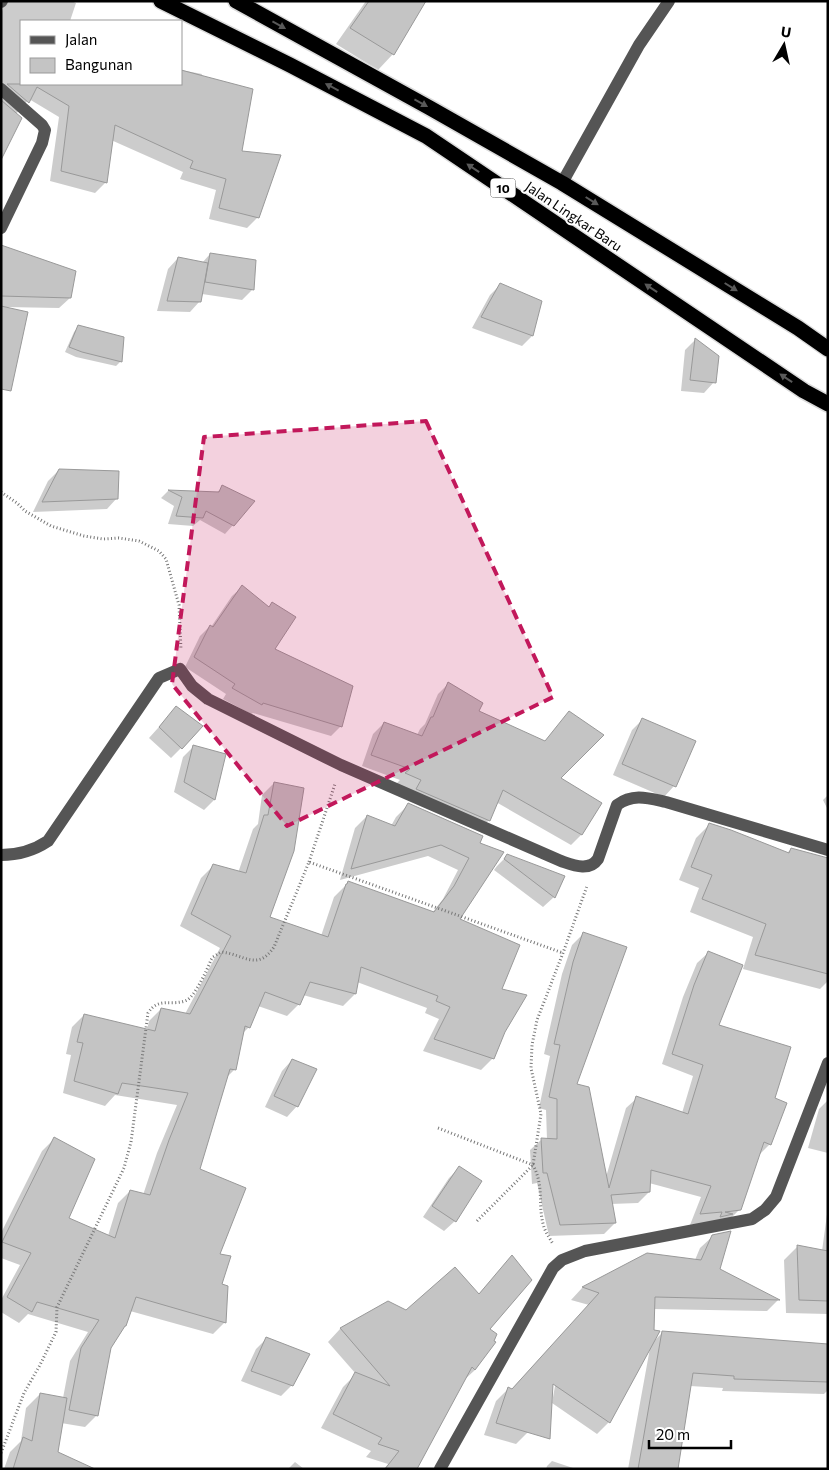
<svg xmlns="http://www.w3.org/2000/svg" width="829" height="1470" font-family="Commissioner,sans-serif">
<style>
.shadow{fill:#0003}
.building{fill:#c4c4c4;stroke:#999}
.lines{fill:none;stroke-linecap:round;stroke-linejoin:round}
.highway-casing{stroke:#dbdbdb;stroke-width:18}
.path{stroke:#777;stroke-width:3;stroke-dasharray:1 2.5;stroke-linecap:butt}
.minor{stroke:#555;stroke-width:12}
.highway{stroke:#000;stroke-width:15}
.oneway{fill:#595959}
.marked{fill:#c2185b;fill-opacity:0.2;stroke:#c2185b;stroke-width:4;stroke-dasharray:10 6;stroke-linejoin:round}
.labels{text-anchor:middle;dominant-baseline:central;stroke-width:4;stroke-linejoin:round;paint-order:stroke}
.shield{fill:#fff;stroke:#4c4c4c;stroke-width:1}
.shield-label{font-size:12px;font-weight:bold;fill:#000}
.street-label{font-size:14px;fill:#000;stroke:#fff}
</style>
<rect width="100%" height="100%" fill="#fff"/>
<path class="shadow" d="M 4,1 L 71,1 L 76,3 L 70,21 L 21,21 L 21,84 L 181,84 L 181,70 L 202,74 L 201,77 L 241,152 L 258,217 L 247,228 L 209,219 L 216,190 L 180,179 L 183,172 L 111,140 L 106,182 L 95,193 L 50,181 L 59,117 L 29,99 L 16,114 L 1,155 L 1,17 Z
M 366,1 L 424,1 L 393,54 L 378,70 L 336,44 Z
M 1,246 L 70,298 L 59,308 L 5,307 L 1,374 Z
M 210,254 L 252,290 L 242,300 L 202,294 L 200,301 L 190,312 L 157,311 L 168,269 L 178,258 L 202,263 Z
M 501,284 L 532,336 L 522,346 L 472,328 L 490,295 Z
M 79,326 L 121,361 L 116,366 L 76,357 L 65,352 L 74,332 Z
M 695,340 L 714,382 L 704,393 L 681,391 L 685,350 Z
M 59,470 L 117,498 L 107,509 L 33,512 L 48,481 Z
M 223,487 L 233,525 L 225,534 L 200,520 L 193,526 L 168,524 L 174,506 L 161,498 L 168,491 L 216,493 Z
M 242,587 L 268,608 L 272,604 L 273,649 L 341,726 L 331,736 L 253,713 L 251,714 L 223,699 L 226,694 L 185,667 L 200,636 L 210,626 L 211,627 L 232,596 Z
M 448,684 L 477,712 L 544,742 L 569,713 L 559,778 L 600,803 L 581,835 L 571,845 L 496,802 L 489,820 L 478,831 L 396,784 L 400,780 L 362,766 L 373,734 L 384,723 L 417,735 L 420,729 L 425,724 L 438,694 Z
M 176,708 L 181,748 L 171,758 L 149,738 Z
M 643,719 L 674,786 L 664,797 L 613,775 L 632,730 Z
M 194,746 L 225,755 L 214,800 L 204,810 L 174,792 L 183,757 Z
M 274,783 L 268,917 L 321,936 L 334,897 L 348,883 L 432,913 L 443,899 L 458,870 L 428,856 L 340,880 L 355,828 L 367,816 L 391,826 L 396,817 L 408,805 L 482,837 L 458,920 L 500,989 L 504,1032 L 493,1058 L 481,1070 L 423,1051 L 439,1019 L 425,1013 L 427,1008 L 357,982 L 355,994 L 343,1006 L 303,995 L 299,1004 L 287,1016 L 258,1006 L 249,1027 L 242,1034 L 235,1069 L 226,1078 L 198,1170 L 218,1255 L 220,1285 L 227,1287 L 224,1323 L 213,1334 L 130,1311 L 109,1347 L 97,1415 L 85,1427 L 61,1423 L 56,1453 L 89,1469 L 4,1469 L 10,1452 L 21,1441 L 26,1408 L 40,1394 L 63,1398 L 70,1361 L 88,1332 L 28,1314 L 19,1323 L 1,1312 L 1,1300 L 20,1265 L 1,1258 L 1,1233 L 42,1151 L 54,1139 L 67,1219 L 108,1236 L 118,1203 L 130,1191 L 143,1195 L 157,1153 L 177,1105 L 115,1095 L 105,1106 L 63,1093 L 71,1055 L 66,1054 L 72,1027 L 84,1015 L 147,1030 L 149,1021 L 161,1009 L 185,1014 L 220,948 L 180,926 L 201,878 L 213,866 L 238,873 L 253,829 L 258,824 L 262,795 Z
M 828,795 L 828,810 L 823,800 Z
M 709,825 L 787,853 L 791,849 L 828,859 L 828,981 L 820,989 L 743,969 L 753,937 L 690,912 L 699,888 L 679,880 L 696,838 Z
M 508,855 L 563,877 L 554,897 L 543,907 L 494,870 L 497,866 Z
M 583,934 L 575,1085 L 606,1177 L 626,1108 L 637,1098 L 682,1113 L 693,1076 L 662,1064 L 683,997 L 697,963 L 708,953 L 717,1026 L 774,1099 L 770,1144 L 759,1155 L 740,1209 L 729,1220 L 690,1225 L 701,1197 L 649,1183 L 649,1192 L 638,1203 L 611,1204 L 615,1223 L 604,1234 L 549,1236 L 537,1183 L 532,1184 L 530,1150 L 541,1140 L 547,1140 L 546,1110 L 539,1108 L 550,1056 L 544,1054 L 562,974 L 572,945 Z
M 292,1060 L 297,1106 L 287,1117 L 265,1107 L 282,1071 Z
M 828,1100 L 828,1153 L 808,1148 L 819,1109 Z
M 460,1167 L 455,1221 L 444,1231 L 423,1217 L 449,1178 Z
M 828,1207 L 828,1314 L 786,1313 L 784,1260 L 797,1247 L 822,1251 Z
M 713,1236 L 718,1270 L 778,1300 L 767,1311 L 653,1309 L 654,1341 L 663,1332 L 828,1345 L 828,1390 L 824,1394 L 722,1391 L 723,1388 L 690,1386 L 674,1469 L 628,1469 L 650,1348 L 609,1422 L 597,1434 L 552,1403 L 558,1369 L 528,1432 L 516,1444 L 484,1435 L 496,1401 L 508,1389 L 511,1390 L 589,1305 L 571,1300 L 582,1288 L 647,1254 L 695,1260 L 700,1248 Z
M 500,1270 L 488,1329 L 494,1342 L 475,1370 L 463,1381 L 416,1469 L 384,1469 L 388,1464 L 366,1457 L 371,1451 L 321,1428 L 343,1387 L 356,1374 L 328,1342 L 340,1329 L 388,1303 L 406,1312 L 478,1295 Z
M 266,1339 L 292,1385 L 281,1396 L 241,1381 L 256,1349 Z
M 552,1461 L 576,1469 L 546,1469 L 547,1466 Z
M 295,1462 L 304,1469 L 288,1469 Z"/>
<path class="building" d="M 369,1 L 426,1 L 394,55 L 350,28 Z
M 181,70 L 253,89 L 242,151 L 281,155 L 259,218 L 219,208 L 226,179 L 190,168 L 193,161 L 115,125 L 107,183 L 61,171 L 69,106 L 37,87 L 29,103 L 7,84 L 181,84 Z
M 1,100 L 22,118 L 1,160 Z
M 1,245 L 76,271 L 71,298 L 1,296 Z
M 210,253 L 256,260 L 254,290 L 205,282 Z
M 178,257 L 208,263 L 201,302 L 167,301 Z
M 500,283 L 542,301 L 533,336 L 481,317 Z
M 1,306 L 28,312 L 11,391 L 1,389 Z
M 78,325 L 124,337 L 122,362 L 82,352 L 69,347 Z
M 695,338 L 719,356 L 716,383 L 690,380 Z
M 59,469 L 119,471 L 118,499 L 42,502 Z
M 222,485 L 255,501 L 234,526 L 206,511 L 203,518 L 176,516 L 182,497 L 168,490 L 219,492 Z
M 242,585 L 269,607 L 272,602 L 296,617 L 275,649 L 353,686 L 342,727 L 263,703 L 262,705 L 232,688 L 235,684 L 194,657 L 210,625 L 213,627 Z
M 448,682 L 483,703 L 479,711 L 545,741 L 569,711 L 604,735 L 561,778 L 602,803 L 582,835 L 503,790 L 490,821 L 416,789 L 421,780 L 405,773 L 410,769 L 371,755 L 384,722 L 422,736 L 431,717 L 433,717 Z
M 176,706 L 203,726 L 182,749 L 159,727 Z
M 642,718 L 696,741 L 676,787 L 622,764 Z
M 193,745 L 226,754 L 215,800 L 184,782 Z
M 274,782 L 304,788 L 294,851 L 270,917 L 328,937 L 346,884 L 347,884 L 348,881 L 434,912 L 454,886 L 469,858 L 441,845 L 351,869 L 367,815 L 395,826 L 408,803 L 483,836 L 480,843 L 504,852 L 460,919 L 520,945 L 502,989 L 527,995 L 505,1032 L 494,1059 L 434,1039 L 450,1007 L 436,1001 L 438,996 L 361,967 L 356,994 L 310,982 L 300,1005 L 265,992 L 250,1028 L 245,1026 L 236,1070 L 230,1069 L 200,1169 L 246,1188 L 220,1254 L 231,1256 L 222,1284 L 228,1286 L 226,1323 L 136,1297 L 126,1326 L 125,1326 L 111,1348 L 98,1416 L 69,1410 L 81,1348 L 99,1320 L 37,1302 L 32,1312 L 7,1297 L 31,1253 L 2,1242 L 54,1137 L 95,1159 L 69,1218 L 115,1238 L 130,1190 L 150,1195 L 169,1140 L 188,1093 L 122,1083 L 118,1094 L 74,1081 L 83,1043 L 77,1042 L 84,1014 L 155,1031 L 161,1008 L 190,1014 L 231,936 L 191,914 L 213,864 L 246,873 L 264,815 L 268,815 Z
M 709,823 L 731,830 L 789,853 L 791,848 L 828,858 L 828,974 L 755,955 L 766,924 L 702,899 L 712,875 L 691,867 Z
M 507,854 L 565,876 L 555,898 L 504,859 Z
M 583,932 L 627,947 L 577,1084 L 589,1087 L 609,1188 L 636,1096 L 688,1114 L 703,1065 L 672,1054 L 694,985 L 708,951 L 743,965 L 719,1025 L 791,1047 L 775,1098 L 787,1103 L 771,1145 L 764,1142 L 741,1210 L 725,1212 L 733,1214 L 720,1217 L 722,1212 L 700,1214 L 711,1186 L 651,1170 L 650,1192 L 611,1195 L 616,1223 L 560,1225 L 547,1173 L 543,1173 L 541,1138 L 557,1139 L 557,1099 L 549,1097 L 560,1045 L 554,1044 L 573,962 Z
M 292,1059 L 317,1069 L 298,1107 L 274,1096 Z
M 459,1166 L 482,1181 L 456,1222 L 432,1206 Z
M 731,1231 L 720,1269 L 780,1300 L 655,1297 L 654,1330 L 660,1331 L 610,1423 L 553,1384 L 550,1439 L 496,1423 L 508,1387 L 512,1389 L 599,1293 L 582,1287 L 647,1253 L 701,1260 L 712,1235 Z
M 797,1245 L 828,1251 L 828,1301 L 799,1300 Z
M 512,1255 L 532,1280 L 490,1329 L 497,1334 L 494,1341 L 496,1342 L 475,1370 L 472,1367 L 417,1469 L 385,1469 L 399,1451 L 378,1444 L 382,1438 L 333,1414 L 355,1372 L 390,1386 L 340,1328 L 388,1301 L 406,1310 L 455,1267 L 479,1294 Z
M 662,1331 L 828,1344 L 828,1382 L 734,1379 L 734,1376 L 693,1373 L 678,1469 L 638,1469 Z
M 266,1337 L 310,1354 L 293,1386 L 251,1371 Z
M 40,1393 L 67,1398 L 58,1452 L 95,1469 L 13,1469 L 23,1437 L 32,1441 Z"/>
<g class="lines">
<g class="highway-casing">
<path id="highway" d="M 161,1 L 290,65 L 426,136 L 804,391 L 828,404
M 236,1 L 430,108 L 562,183 L 798,328 L 828,349"/>
</g>
<path class="path" d="M 1,492 L 17,503 L 25,511 L 51,526 L 84,536 L 103,539 L 119,538 L 139,541 L 159,551 L 166,559 L 179,605 L 181,650
M 309,862 L 335,784
M 438,1128 L 533,1165 C 545,1188 537,1205 544,1227 C 546,1233 550,1239 553,1244
M 477,1221 L 533,1165 L 541,1114 L 531,1068 L 532,1045 L 537,1020 L 563,953 L 587,886
M 1,1453 L 24,1393 L 40,1365 L 56,1332 L 57,1307 L 60,1301 L 124,1168 L 131,1142 L 148,1013 C 159,996 172,1007 187,1000 C 195,996 207,970 211,960 L 213,957 L 221,952 C 244,954 257,972 274,947 L 309,862 L 563,953"/>
<path class="minor" d="M 1,2 L 2,1
M 1,89 L 42,125 L 45,130 L 42,143 L 1,228
M 562,183 L 639,45 L 669,1
M 1,855 C 19,855 33,851 48,841 L 159,678 L 180,669 L 192,686 L 208,699 L 341,765 L 561,861 C 573,865 589,872 598,859 L 617,805 C 633,793 648,798 666,802 L 828,850
M 440,1469 L 553,1268 L 562,1260 L 585,1251 L 752,1219 L 765,1210 L 776,1197 L 828,1063"/>
<use href="#highway" class="highway"/>
</g>
<defs><path id="oneway-solid" d="M-6-.8H1V-3.2L6.5 0L1 3.2V.8H-6Z" transform="scale(1.25)"/></defs>
<g class="oneway">
<use href="#oneway-solid" transform="translate(279 25) rotate(29)"/>
<use href="#oneway-solid" transform="translate(332 87) rotate(-152)"/>
<use href="#oneway-solid" transform="translate(421 103) rotate(29)"/>
<use href="#oneway-solid" transform="translate(473 168) rotate(-146)"/>
<use href="#oneway-solid" transform="translate(592 201) rotate(32)"/>
<use href="#oneway-solid" transform="translate(731 287) rotate(32)"/>
<use href="#oneway-solid" transform="translate(651 288) rotate(-146)"/>
<use href="#oneway-solid" transform="translate(786 378) rotate(-146)"/>
</g>
<path class="marked" d="M 426,421 L 553,697 L 287,826 L 172,684 L 204,437 Z"/>
<g class="labels">
<rect class="shield" x="490.5" y="178.5" width="25" height="19" rx="4"/>
<g class="shield-label">
<text x="503" y="188">10</text>
</g>
<g class="street-label">
<text transform="translate(574 216) rotate(34)">Jalan Lingkar Baru</text>
</g>
</g>
<rect width="829" height="1470" fill="none" stroke="#000000" stroke-width="5"/>
<rect x="20" y="20" width="162" height="65" fill="#ffffff" stroke="#999999"/>
<rect x="30" y="36" width="25" height="8" fill="#555555" stroke="#999999"/>
<text x="65" y="45" font-size="15" fill="#000000">Jalan</text>
<rect x="30" y="58" width="25" height="15" fill="#c4c4c4" stroke="#999999"/>
<text x="65" y="70" font-size="15" fill="#000000">Bangunan</text>
<g transform="translate(784 45) rotate(9)" stroke="#ffffff" stroke-width="4" paint-order="stroke">
<path d="M0-4L9 19L0 12L-9 19Z" fill="#000000"/>
<text y="-8" font-size="14" font-weight="bold" text-anchor="middle" fill="#000000">U</text>
</g>
<path d="M649 1440v8h82v-8" fill="none" stroke="#000000" stroke-width="2.5"/>
<text x="656" y="1440" font-size="15" fill="#000000" stroke="#ffffff" stroke-width="4" paint-order="stroke">20 m</text>
</svg>
